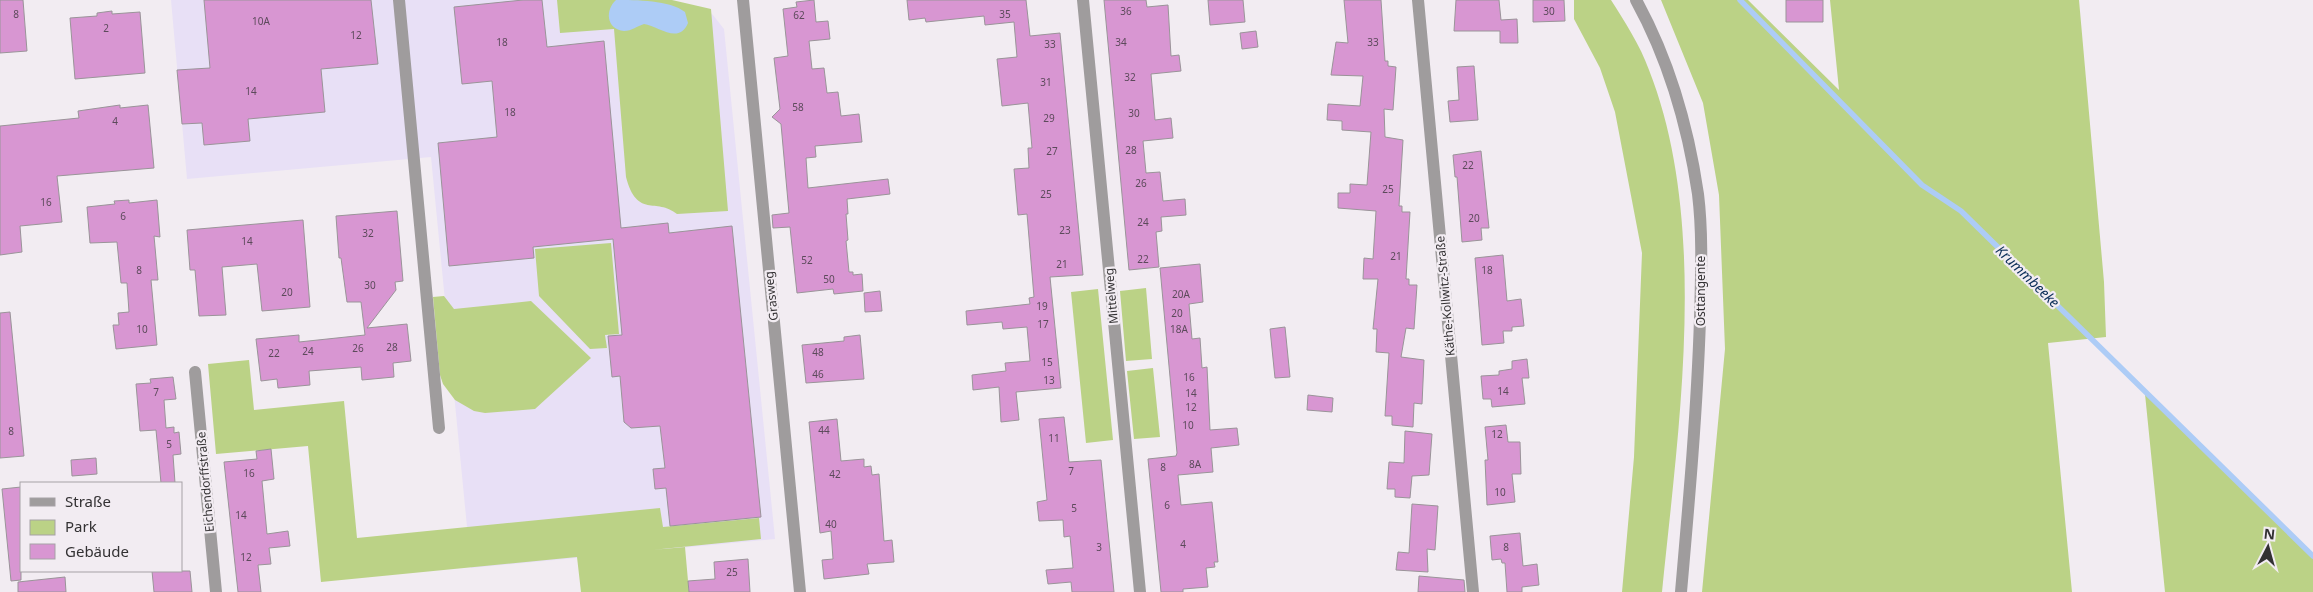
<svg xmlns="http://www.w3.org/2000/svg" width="2313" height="592" font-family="'Noto Sans',sans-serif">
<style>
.commercial{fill:#e8e0f6}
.green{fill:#bbd286}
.water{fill:#adccf6}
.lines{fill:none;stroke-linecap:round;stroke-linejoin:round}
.stream{stroke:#adccf6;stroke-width:5.5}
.building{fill:#d896d2;stroke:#9a9499}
.minor{stroke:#9f9c9d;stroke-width:12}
.tertiary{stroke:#9f9c9d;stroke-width:12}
.labels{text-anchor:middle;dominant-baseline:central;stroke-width:4.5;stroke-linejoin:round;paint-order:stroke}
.number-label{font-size:10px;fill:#5c4a5b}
.street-label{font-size:12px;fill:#333133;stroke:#f2ecf2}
.water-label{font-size:14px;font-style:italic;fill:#0b2e58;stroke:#f2ecf2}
</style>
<rect width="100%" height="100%" fill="#f2ecf2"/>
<path class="commercial" d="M 171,0 L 668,0 L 706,9 L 713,15 L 724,29 L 775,539 L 471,568 L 431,157 L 187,179 Z"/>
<path class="green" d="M 557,0 L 672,0 L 711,9 L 728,211 L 677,214 C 656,197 637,219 626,177 L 614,29 L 560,33 Z
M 1574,0 L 1611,0 C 1625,22 1640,45 1649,70 C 1710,225 1678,430 1662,592 L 1622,592 L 1634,457 L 1642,253 L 1615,112 L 1600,68 L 1574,19 Z
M 1661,0 L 1748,0 L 1839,90 L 1830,0 L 2079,0 L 2104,282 L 2106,337 L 2048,343 L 2072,592 L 1702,592 L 1725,349 L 1719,195 L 1703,103 Z
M 611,243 L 619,334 L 605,335 L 607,348 L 590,349 L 539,296 L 535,249 Z
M 1146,288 L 1152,359 L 1126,361 L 1120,291 Z
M 1098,289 L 1113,440 L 1086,443 L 1071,292 Z
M 444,296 L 454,309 L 531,301 L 591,358 L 535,409 L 485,413 L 474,411 L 455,400 L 443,384 L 440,375 L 433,297 Z
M 249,360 L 254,410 L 344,401 L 357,538 L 660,508 L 663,527 L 759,518 L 761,539 L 652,550 L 685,547 L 689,592 L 581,592 L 577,557 L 321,582 L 308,446 L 216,454 L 208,364 Z
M 1153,368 L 1160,437 L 1134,439 L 1127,371 Z
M 2145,394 L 2313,557 L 2313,592 L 2165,592 Z"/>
<path class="water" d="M 616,0 C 636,0 670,0 685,12 L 688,23 C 679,45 658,26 644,24 C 637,26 632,31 624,31 C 606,29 605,10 616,0 Z"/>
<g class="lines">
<path class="stream" d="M 1740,0 L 1922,185 L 1961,211 L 2313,556"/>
</g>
<path class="building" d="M 0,0 L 23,0 L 27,51 L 0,53 Z
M 204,0 L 371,0 L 378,64 L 321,69 L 325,112 L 248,119 L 250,141 L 204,145 L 202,123 L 182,124 L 177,70 L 210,68 Z
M 523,0 L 542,0 L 547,47 L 604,41 L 621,228 L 668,223 L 669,233 L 732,226 L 761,517 L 670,526 L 666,488 L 655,489 L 653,469 L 665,468 L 660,426 L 631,428 L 624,422 L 620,376 L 612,377 L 608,336 L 622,335 L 613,239 L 533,247 L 534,258 L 449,266 L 438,143 L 497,137 L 492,81 L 462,84 L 454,7 Z
M 814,0 L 816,22 L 828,21 L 830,39 L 809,41 L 812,69 L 824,68 L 827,93 L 838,92 L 841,116 L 859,114 L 862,142 L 815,146 L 816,157 L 806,158 L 808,188 L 888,179 L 890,194 L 847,199 L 848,214 L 846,214 L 848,240 L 846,241 L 849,272 L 853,272 L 853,275 L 862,274 L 863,291 L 834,294 L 833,289 L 797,293 L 790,227 L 773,228 L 772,215 L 789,213 L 781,124 L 772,117 L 780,109 L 774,58 L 788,56 L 783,9 L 797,7 L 796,2 Z
M 907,0 L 1026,0 L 1030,36 L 1060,33 L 1083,275 L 1050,277 L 1061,388 L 1016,392 L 1019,420 L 1001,422 L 999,387 L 973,390 L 972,375 L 1006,371 L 1005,363 L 1030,361 L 1027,327 L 1003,329 L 1002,322 L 967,325 L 966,311 L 1030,304 L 1029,298 L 1034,297 L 1027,214 L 1018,215 L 1014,169 L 1029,168 L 1028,148 L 1032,148 L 1028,103 L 1002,106 L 997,59 L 1017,57 L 1014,22 L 985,25 L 984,16 L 926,22 L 925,18 L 909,20 Z
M 1104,0 L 1146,0 L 1147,7 L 1168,5 L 1171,56 L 1179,55 L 1181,71 L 1151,74 L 1155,120 L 1171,118 L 1173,138 L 1143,141 L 1146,173 L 1160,172 L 1163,201 L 1185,199 L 1186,215 L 1161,217 L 1162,231 L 1156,232 L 1159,267 L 1129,270 Z
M 1208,0 L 1243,0 L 1245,22 L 1210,25 Z
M 1344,0 L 1381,0 L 1385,61 L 1388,61 L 1388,66 L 1396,67 L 1393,110 L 1384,109 L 1385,137 L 1403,140 L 1399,206 L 1402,206 L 1402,212 L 1410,212 L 1406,279 L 1409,279 L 1409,285 L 1417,285 L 1414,329 L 1406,328 L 1401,357 L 1424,360 L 1422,404 L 1414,403 L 1413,427 L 1392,425 L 1392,416 L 1385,416 L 1389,353 L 1376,352 L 1377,329 L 1373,329 L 1378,279 L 1363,279 L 1364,258 L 1373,259 L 1376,211 L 1338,208 L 1338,193 L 1350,193 L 1350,184 L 1367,185 L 1371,132 L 1342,130 L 1342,121 L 1327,120 L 1328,104 L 1360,106 L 1363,76 L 1331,75 L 1336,42 L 1348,43 Z
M 1456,0 L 1499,0 L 1501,20 L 1517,19 L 1518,43 L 1500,43 L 1500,31 L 1454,31 Z
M 1533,0 L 1564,0 L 1565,21 L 1533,22 Z
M 1786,0 L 1823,0 L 1823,22 L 1786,22 Z
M 112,11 L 112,14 L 140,12 L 145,73 L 75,79 L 70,18 L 97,16 L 97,13 Z
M 1256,31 L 1258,47 L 1242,49 L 1240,33 Z
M 1474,66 L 1478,120 L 1450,122 L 1448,101 L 1459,100 L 1457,67 Z
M 120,105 L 120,108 L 148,105 L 154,168 L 57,176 L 62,222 L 20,226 L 22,252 L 0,255 L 0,126 L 79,118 L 78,111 Z
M 1481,151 L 1489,228 L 1481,228 L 1482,240 L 1462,242 L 1457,177 L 1455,177 L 1453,155 Z
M 129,200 L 129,203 L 157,200 L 160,237 L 154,236 L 158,280 L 151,280 L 157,345 L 116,349 L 113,325 L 119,325 L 118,313 L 129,312 L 127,283 L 121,283 L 117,242 L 90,243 L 87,207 L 115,204 L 114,201 Z
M 397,211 L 403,281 L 395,282 L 396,290 L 367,328 L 407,324 L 411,361 L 393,363 L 394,377 L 362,380 L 361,367 L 309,371 L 310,385 L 278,388 L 277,379 L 261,381 L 256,339 L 299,335 L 299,342 L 365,335 L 361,302 L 347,302 L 341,258 L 339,258 L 336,216 Z
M 303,220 L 310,307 L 262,311 L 257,264 L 222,267 L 226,315 L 199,316 L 195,270 L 190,270 L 187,230 Z
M 1503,255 L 1507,301 L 1521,299 L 1524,326 L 1512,327 L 1512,331 L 1503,331 L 1504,343 L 1482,345 L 1475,258 Z
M 1200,264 L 1203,302 L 1189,304 L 1192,339 L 1200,338 L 1202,368 L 1207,367 L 1210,430 L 1237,428 L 1239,445 L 1211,448 L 1213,472 L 1178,475 L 1181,505 L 1212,502 L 1218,562 L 1214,562 L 1215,567 L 1206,568 L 1208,587 L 1183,589 L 1183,592 L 1161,592 L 1148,459 L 1176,456 L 1177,453 L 1160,268 Z
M 880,291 L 882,311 L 865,312 L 864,293 Z
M 10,312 L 24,456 L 0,458 L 0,313 Z
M 1285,327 L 1290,377 L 1275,378 L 1270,329 Z
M 860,335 L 864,379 L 806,383 L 802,345 L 844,341 L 844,337 Z
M 1527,359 L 1529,378 L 1522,378 L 1525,404 L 1492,407 L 1491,399 L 1483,399 L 1481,376 L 1499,375 L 1499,371 L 1512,369 L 1512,361 Z
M 173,377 L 176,399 L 164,400 L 166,428 L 174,427 L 174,433 L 179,432 L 181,454 L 173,455 L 175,483 L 161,483 L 156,430 L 140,431 L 136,384 L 151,383 L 150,379 Z
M 1308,395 L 1333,398 L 1332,412 L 1307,410 Z
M 1064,417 L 1069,462 L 1101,460 L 1114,592 L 1072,592 L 1071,582 L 1048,584 L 1046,570 L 1073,568 L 1070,536 L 1064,537 L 1063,520 L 1039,521 L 1037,502 L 1047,500 L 1039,419 Z
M 837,419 L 841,461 L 864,459 L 864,467 L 871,466 L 872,475 L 879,474 L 884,541 L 892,540 L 894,562 L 867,564 L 869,574 L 824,579 L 822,560 L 833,559 L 831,531 L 820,533 L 809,422 Z
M 1506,425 L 1508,442 L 1520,442 L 1521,474 L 1512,474 L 1515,502 L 1487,505 L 1485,460 L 1488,460 L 1485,427 Z
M 1405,431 L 1432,434 L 1429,475 L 1412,476 L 1410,498 L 1395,497 L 1395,489 L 1387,489 L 1389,462 L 1404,463 Z
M 271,449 L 274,479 L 262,481 L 267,534 L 288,531 L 290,546 L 269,548 L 271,564 L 258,565 L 261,592 L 238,592 L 224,462 L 257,459 L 256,451 Z
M 96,458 L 97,474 L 72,476 L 71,460 Z
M 21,487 L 21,580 L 11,581 L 2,489 Z
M 1412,504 L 1438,506 L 1435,550 L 1427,549 L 1428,572 L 1396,570 L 1398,552 L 1409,553 Z
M 1520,533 L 1523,566 L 1537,564 L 1539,585 L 1522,587 L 1522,592 L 1507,592 L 1505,563 L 1502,563 L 1501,559 L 1492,560 L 1490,536 Z
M 748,559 L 750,592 L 689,592 L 688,581 L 715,579 L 714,562 Z
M 152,571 L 190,571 L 192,592 L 154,592 Z
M 1419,576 L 1464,580 L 1465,592 L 1418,592 Z
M 65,577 L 66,592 L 18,592 L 18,582 Z"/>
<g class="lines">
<path class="minor" d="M 399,0 L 439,428
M 743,0 L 800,592
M 1083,0 L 1140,592
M 1418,0 L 1473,592
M 195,372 L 216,592"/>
<path class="tertiary" d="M 1636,0 C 1669,60 1688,126 1698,194 C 1703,235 1701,278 1700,319 C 1697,410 1689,501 1681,592"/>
</g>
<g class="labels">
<g class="number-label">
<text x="1126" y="11">36</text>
<text x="1549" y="11">30</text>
<text x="16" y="14">8</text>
<text x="1005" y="14">35</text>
<text x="799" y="15">62</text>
<text x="261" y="21">10A</text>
<text x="106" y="28">2</text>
<text x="356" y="35">12</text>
<text x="502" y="42">18</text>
<text x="1121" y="42">34</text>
<text x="1373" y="42">33</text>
<text x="1050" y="44">33</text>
<text x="1130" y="77">32</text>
<text x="1046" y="82">31</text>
<text x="251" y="91">14</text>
<text x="798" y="107">58</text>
<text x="510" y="112">18</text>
<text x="1134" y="113">30</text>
<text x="1049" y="118">29</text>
<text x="115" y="121">4</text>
<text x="1131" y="150">28</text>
<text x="1052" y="151">27</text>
<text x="1468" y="165">22</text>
<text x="1141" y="183">26</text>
<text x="1388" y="189">25</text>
<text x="1046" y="194">25</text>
<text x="46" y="202">16</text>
<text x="123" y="216">6</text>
<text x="1474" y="218">20</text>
<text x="1143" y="222">24</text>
<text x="1065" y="230">23</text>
<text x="368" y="233">32</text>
<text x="247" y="241">14</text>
<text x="1396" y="256">21</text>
<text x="1143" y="259">22</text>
<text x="807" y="260">52</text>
<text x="1062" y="264">21</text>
<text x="139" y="270">8</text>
<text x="1487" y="270">18</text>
<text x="829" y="279">50</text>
<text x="370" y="285">30</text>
<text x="287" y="292">20</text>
<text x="1181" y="294">20A</text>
<text x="1042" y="306">19</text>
<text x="1177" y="313">20</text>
<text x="1043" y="324">17</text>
<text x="142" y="329">10</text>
<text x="1179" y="329">18A</text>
<text x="392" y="347">28</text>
<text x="358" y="348">26</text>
<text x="308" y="351">24</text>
<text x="818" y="352">48</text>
<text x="274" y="353">22</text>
<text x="1047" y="362">15</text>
<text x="818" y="374">46</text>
<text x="1189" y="377">16</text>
<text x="1049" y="380">13</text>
<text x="1503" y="391">14</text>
<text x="156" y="392">7</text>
<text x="1191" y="393">14</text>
<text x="1191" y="407">12</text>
<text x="1188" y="425">10</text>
<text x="824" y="430">44</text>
<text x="11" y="431">8</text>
<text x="1497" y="434">12</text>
<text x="1054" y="438">11</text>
<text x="169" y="444">5</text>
<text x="1195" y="464">8A</text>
<text x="1163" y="467">8</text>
<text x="1071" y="471">7</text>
<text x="249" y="473">16</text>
<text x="835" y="474">42</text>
<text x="1500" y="492">10</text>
<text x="1167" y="505">6</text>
<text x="1074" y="508">5</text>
<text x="241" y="515">14</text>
<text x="831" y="524">40</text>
<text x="1183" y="544">4</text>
<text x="1099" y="547">3</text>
<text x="1506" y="547">8</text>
<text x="246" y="557">12</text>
<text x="732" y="572">25</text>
</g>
<g class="street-label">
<text transform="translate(1700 291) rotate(-90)">Osttangente</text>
<text transform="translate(771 296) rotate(-96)">Grasweg</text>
<text transform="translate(1111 296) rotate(-95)">Mittelweg</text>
<text transform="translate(1445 296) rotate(-95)">Käthe-Kollwitz-Straße</text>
<text transform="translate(205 482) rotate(-95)">Eichendorffstraße</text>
</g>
<g class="water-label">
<text transform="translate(2028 276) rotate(44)">Krummbeeke</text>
</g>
</g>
<rect x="20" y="482" width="162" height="90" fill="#f2ecf2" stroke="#a6a1a6"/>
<rect x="30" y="498" width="25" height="8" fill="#9f9c9d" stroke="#a6a1a6"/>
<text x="65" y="507" font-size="15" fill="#333133">Straße</text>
<rect x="30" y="520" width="25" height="15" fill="#bbd286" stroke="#a6a1a6"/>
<text x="65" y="532" font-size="15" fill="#333133">Park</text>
<rect x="30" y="544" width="25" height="15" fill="#d896d2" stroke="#a6a1a6"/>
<text x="65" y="557" font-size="15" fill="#333133">Gebäude</text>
<g transform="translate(2268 547) rotate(6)" stroke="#f2ecf2" stroke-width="4" paint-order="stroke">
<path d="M0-4L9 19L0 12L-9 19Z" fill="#333133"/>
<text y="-8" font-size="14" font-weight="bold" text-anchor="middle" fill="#333133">N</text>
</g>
</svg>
